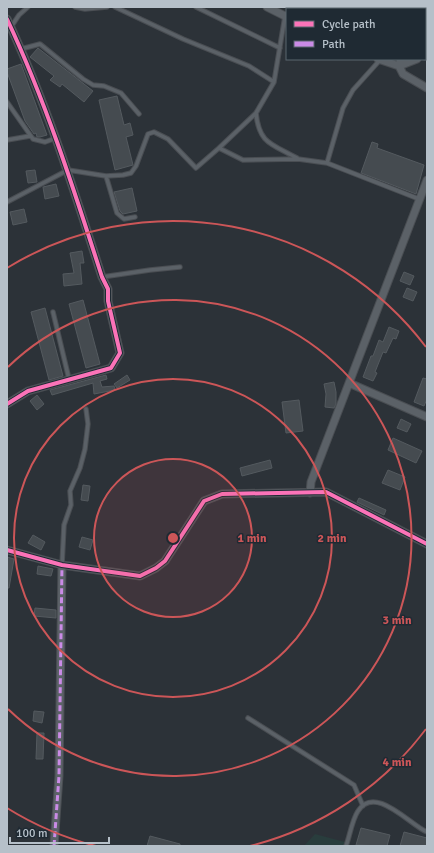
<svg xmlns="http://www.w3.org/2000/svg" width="434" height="853" font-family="Signika,sans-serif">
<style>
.green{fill:#293d3d}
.building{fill:#454b50;stroke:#545a5f}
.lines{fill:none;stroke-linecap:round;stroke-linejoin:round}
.service-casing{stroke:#4a4e53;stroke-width:5.5}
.minor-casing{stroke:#4a4e53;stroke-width:9}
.service{stroke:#5b6167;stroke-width:3.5}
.minor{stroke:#5b6167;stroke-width:7}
.quiet{stroke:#ca8be6;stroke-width:3;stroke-dasharray:6 3;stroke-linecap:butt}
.cycleway-casing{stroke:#1f2a33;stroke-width:6}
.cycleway{stroke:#fb73b8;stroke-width:4}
.ring{fill:none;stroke:#cc5658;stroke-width:2}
.centre{fill:#cc5658;stroke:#1f2a33;stroke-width:2}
.ring-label{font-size:12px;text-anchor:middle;font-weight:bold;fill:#cc5658;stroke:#1f2a33;stroke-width:3;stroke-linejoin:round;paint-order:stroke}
</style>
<rect width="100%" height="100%" fill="#2c3238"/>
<path class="green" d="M 315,834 L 345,842 L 344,846 L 304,846 Z"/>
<path class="building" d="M 38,48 L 93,91 L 84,102 L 62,84 L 60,87 L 50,80 L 54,76 L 30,57 Z
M 21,64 L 47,135 L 40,137 L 37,137 L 36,133 L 34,134 L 25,121 L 7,72 L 7,69 Z
M 117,96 L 124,125 L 130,123 L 133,135 L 126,137 L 133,165 L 115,170 L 99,100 Z
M 372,142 L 378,144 L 377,148 L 424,165 L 416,194 L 361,173 Z
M 35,170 L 37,182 L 28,183 L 26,171 Z
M 56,184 L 59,196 L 45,199 L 43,187 Z
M 132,188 L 137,211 L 123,214 L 120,211 L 114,192 Z
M 24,209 L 27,222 L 13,225 L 10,212 Z
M 82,251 L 84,263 L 80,263 L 82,284 L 64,286 L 63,274 L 74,273 L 70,253 Z
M 404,272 L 414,276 L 410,285 L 400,281 Z
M 407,288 L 417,292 L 413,301 L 403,297 Z
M 83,300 L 100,364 L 86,368 L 69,304 Z
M 45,308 L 63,376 L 49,380 L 31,312 Z
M 389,327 L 399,331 L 396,339 L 393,338 L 386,353 L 383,352 L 375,372 L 377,373 L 373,381 L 363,377 L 371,356 L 373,356 L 379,340 L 383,342 Z
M 106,375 L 107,379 L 100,381 L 102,387 L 114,386 L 115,390 L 94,394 L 93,383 L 52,395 L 50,390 Z
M 127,375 L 130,380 L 117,388 L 114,384 Z
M 423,378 L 427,379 L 427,399 L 424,406 L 414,402 Z
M 334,382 L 336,392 L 336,404 L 334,408 L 325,407 L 326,394 L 324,384 Z
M 37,395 L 44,404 L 37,410 L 30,401 Z
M 299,400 L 303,431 L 286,433 L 282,402 Z
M 401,419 L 411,424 L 407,432 L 397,428 Z
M 393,438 L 422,451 L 416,463 L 388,450 Z
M 270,460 L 272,468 L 242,476 L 240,468 Z
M 388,470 L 405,477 L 400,490 L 382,483 Z
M 83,485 L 90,486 L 88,501 L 81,500 Z
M 359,498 L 386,510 L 384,515 L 357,502 Z
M 33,535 L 45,542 L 41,550 L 28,543 Z
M 82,537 L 93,540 L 90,550 L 79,547 Z
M 7,557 L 14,559 L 9,588 L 7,588 Z
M 38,566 L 53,569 L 51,576 L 37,574 Z
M 35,608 L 56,610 L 56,618 L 34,616 Z
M 34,711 L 44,712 L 42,723 L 33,721 Z
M 37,733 L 44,733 L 43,759 L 36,759 Z
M 361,828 L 390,835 L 387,846 L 356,845 Z
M 404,832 L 427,838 L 427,846 L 400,846 Z
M 150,836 L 180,844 L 180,846 L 147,846 Z"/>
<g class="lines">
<g class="service-casing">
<path id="service" d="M 75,7 L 85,9 L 107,7
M 115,7 L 183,39 L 249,66 L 274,82
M 196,7 L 280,48
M 11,27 L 19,15 L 28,7
M 21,49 L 40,44 L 83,79 L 93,85 L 104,86 L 121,93 L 139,114
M 7,102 L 33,139 L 45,142 L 56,138
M 256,113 C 259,144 272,144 297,158
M 7,140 L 30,136
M 219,148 L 256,113 L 274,82 L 285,16
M 327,163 L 343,108 L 353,90 L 380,60
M 106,176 L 117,213 L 124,219 L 135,217
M 7,202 L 68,170 L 106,176 L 123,175 L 131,173 L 136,166 L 148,134 L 154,132 L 168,139 L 196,168 L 219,148 L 243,160 L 298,159 L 327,163 L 419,199
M 102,277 L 150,270 L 180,267
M 53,312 L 69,379
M 62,565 L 64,525 L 71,505 L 70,491 L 80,468 L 85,449 L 88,424 L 86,409
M 248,718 L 354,785 L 363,806
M 346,846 C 350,835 352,820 358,811 C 375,784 410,825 427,832"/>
</g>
<g class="minor-casing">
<path id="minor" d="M 267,7 L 287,17
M 391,7 L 396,9
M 409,9 L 412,7
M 7,19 C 46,102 74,190 102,277 L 108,289 L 108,301 L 120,353 L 111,368 L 28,391 L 7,404
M 425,56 L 427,56
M 378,59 L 399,66 L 417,59
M 401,59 L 399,66 L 403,74 L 427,88
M 349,383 L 427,417
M 310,493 L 311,482 L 427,180
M 7,550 L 62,565 L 140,576 L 156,568 L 165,561 L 204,501 L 222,494 L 326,492 L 427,544
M 54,846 L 59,776 L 62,565"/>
</g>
<use href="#service" class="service"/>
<use href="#minor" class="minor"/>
<path class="quiet" d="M 54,846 L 59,776 L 62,565"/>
<g class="cycleway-casing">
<path id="cycleway" d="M 7,19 C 46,102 74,190 102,277 L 108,289 L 108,301 L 120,353 L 111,368 L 28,391 L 7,404
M 7,550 L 62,565 L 140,576 L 156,568 L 165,561 L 204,501 L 222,494 L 326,492 L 427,544"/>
</g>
<use href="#cycleway" class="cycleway"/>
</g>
<circle cx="173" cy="538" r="79" fill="#cc5658" fill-opacity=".12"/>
<g class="ring">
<circle cx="173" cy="538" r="79"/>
<circle cx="173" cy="538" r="159"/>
<path d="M8 367A238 238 0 1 1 8 709"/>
<path d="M426 729A317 317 0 0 1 250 846M96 846A317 317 0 0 1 7 808M7 268A317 317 0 0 1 426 347"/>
</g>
<circle cx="173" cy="538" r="6" class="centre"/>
<g class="ring-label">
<text x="252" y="542">1 min</text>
<text x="332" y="542">2 min</text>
<text x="397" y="624">3 min</text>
<text x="397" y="766">4 min</text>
</g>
<rect width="434" height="853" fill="none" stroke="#b6c0c9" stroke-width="16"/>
<rect x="286" y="8" width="140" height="52" fill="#1f2a33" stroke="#5b666f"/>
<rect x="294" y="21" width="20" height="6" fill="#fb73b8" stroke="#5b666f"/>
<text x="322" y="28" font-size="12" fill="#b6c0c9">Cycle path</text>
<rect x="294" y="41" width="20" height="6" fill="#ca8be6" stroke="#5b666f"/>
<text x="322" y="48" font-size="12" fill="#b6c0c9">Path</text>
<path d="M10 837v6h99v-6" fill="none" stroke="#b6c0c9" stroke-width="2"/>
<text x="16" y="837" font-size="12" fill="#b6c0c9" stroke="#1f2a33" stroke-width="3" paint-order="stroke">100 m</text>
</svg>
